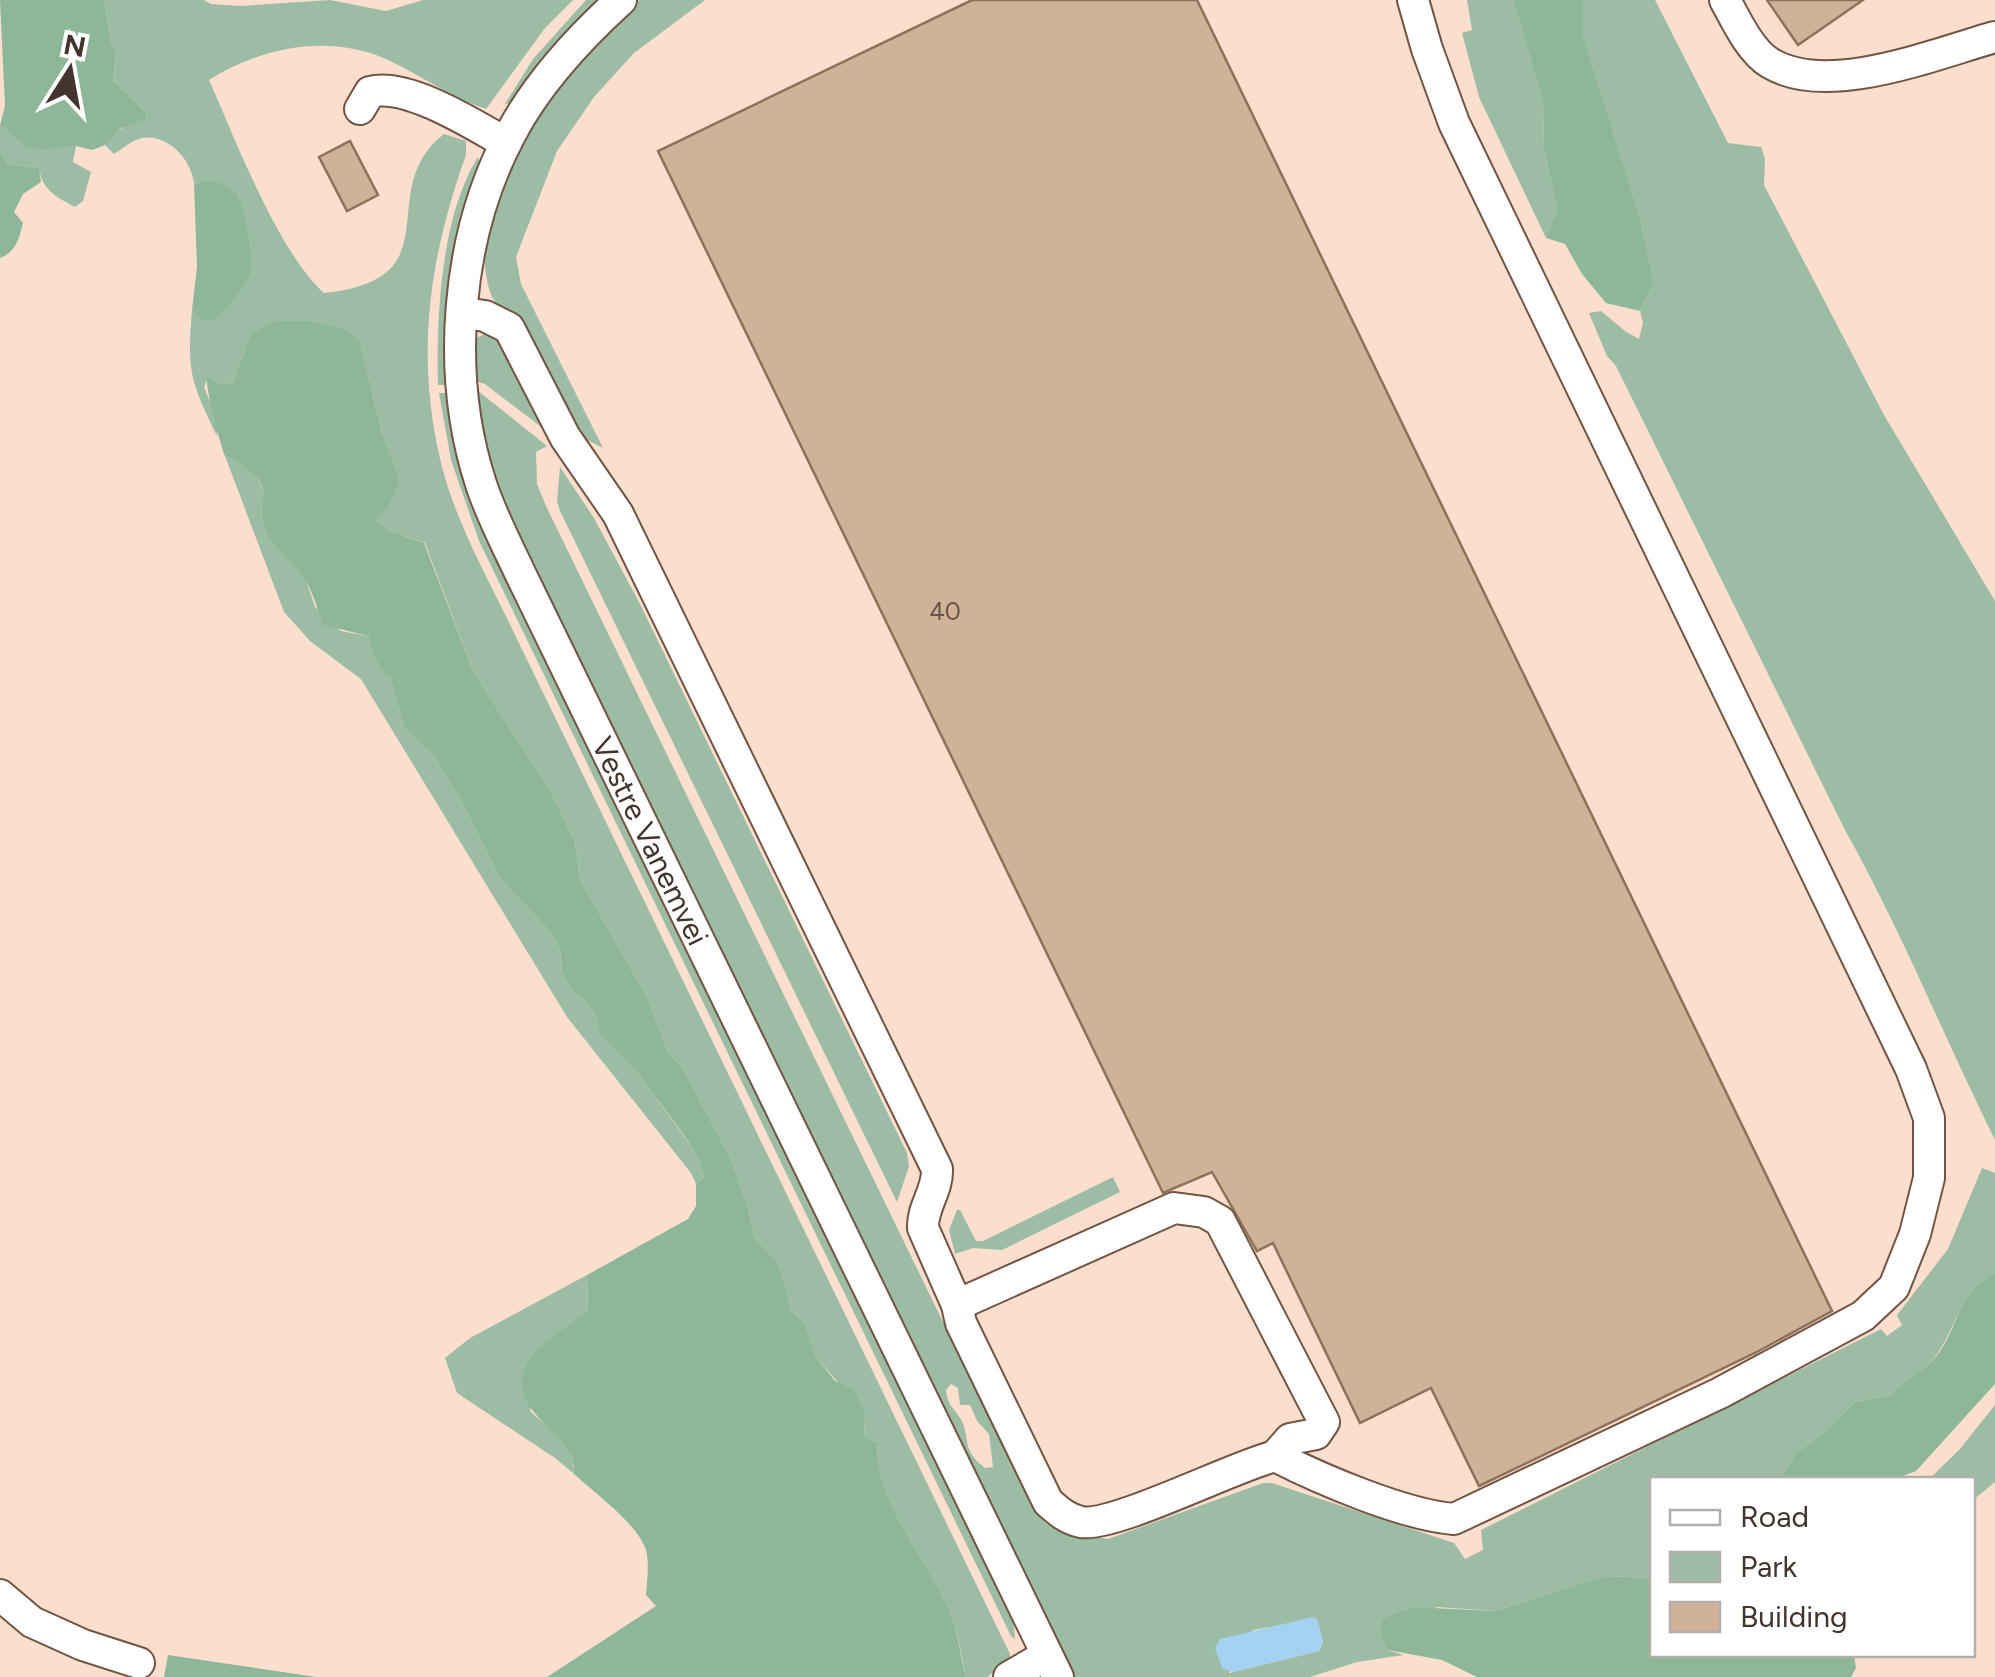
<svg xmlns="http://www.w3.org/2000/svg" width="1995" height="1677" font-family="Figtree,sans-serif">
<style>
.green{fill:#9dbca5;fill-rule:evenodd}
.forest{fill:#8db798}
.water{fill:#a6d2f1}
.building{fill:#cfb298;stroke:#8d725a;stroke-width:2.5}
.lines{fill:none;stroke-linecap:round;stroke-linejoin:round}
.minor-casing{stroke:#725442;stroke-width:34}
.minor{stroke:#fff;stroke-width:30}
.labels{text-anchor:middle;dominant-baseline:central;stroke-width:9;stroke-linejoin:round;paint-order:stroke}
.number-label{font-size:25px;fill:#665448}
.street-label{font-size:30px;fill:#43352d;stroke:#fff}
</style>
<rect width="100%" height="100%" fill="#fbdfce"/>
<path class="green" d="M 104,0 L 204,0 L 211,4 L 240,6 L 330,0 L 386,11 L 423,0 L 573,0 L 545,28 L 486,109 C 451,98 421,75 388,60 C 330,33 261,47 209,80 C 235,138 278,252 324,293 C 457,279 371,191 444,134 L 466,141 L 466,155 C 429,259 415,354 441,463 C 456,524 490,582 517,639 L 1010,1654 L 1010,1660 L 987,1677 L 966,1677 C 961,1657 959,1634 951,1615 C 925,1558 877,1509 877,1443 L 864,1436 L 865,1414 L 816,1357 L 805,1324 L 791,1310 L 782,1274 L 775,1259 L 754,1237 L 749,1211 L 731,1159 L 682,1067 L 668,1053 L 648,999 L 580,880 L 575,842 L 552,794 L 473,671 L 425,543 L 390,531 L 376,520 L 400,479 L 382,433 L 360,342 L 250,335 L 233,383 L 221,384 L 208,378 L 204,387 L 218,421 L 217,436 C 190,380 187,372 192,310 L 201,320 C 230,296 261,283 248,241 L 206,180 L 194,184 C 192,158 163,129 136,140 C 128,143 121,150 114,154 L 105,145 C 116,127 133,125 145,111 L 113,80 L 116,53 L 111,43 Z
M 586,0 L 600,0 L 511,103 L 505,104 L 533,59 Z
M 639,0 L 705,0 L 634,53 L 594,97 L 557,151 L 516,257 L 521,284 L 603,448 L 587,440 L 574,426 L 492,297 C 455,203 570,56 639,0 Z
M 1467,0 L 1513,0 L 1543,101 L 1544,149 L 1557,209 L 1546,238 L 1479,97 L 1462,33 L 1472,30 Z
M 1583,0 L 1655,0 L 1728,143 L 1761,147 L 1765,159 L 1764,185 L 1884,415 L 1995,601 L 1995,1140 C 1944,1037 1901,930 1845,830 L 1616,366 L 1607,356 L 1589,313 L 1601,311 L 1625,331 L 1639,339 L 1643,323 L 1640,311 L 1654,283 L 1639,214 L 1583,35 Z
M 0,125 C 34,152 33,150 76,146 L 73,162 L 91,172 L 83,201 L 75,207 C 56,197 42,190 39,168 L 8,164 L 0,152 Z
M 478,157 L 480,165 L 448,385 L 438,385 C 436,318 441,215 478,157 Z
M 487,333 L 496,335 L 549,433 L 485,384 L 472,380 L 474,339 Z
M 477,390 L 547,446 L 536,452 L 537,484 L 546,506 L 1034,1509 L 1045,1523 L 1060,1531 L 1108,1539 L 1263,1483 L 1272,1483 L 1454,1543 L 1465,1559 L 1483,1550 L 1481,1530 L 1881,1329 L 1887,1336 L 1902,1325 L 1897,1315 L 1948,1249 L 1982,1168 L 1995,1173 L 1995,1273 C 1955,1299 1961,1319 1937,1354 C 1927,1371 1905,1378 1891,1395 L 1854,1402 L 1829,1429 L 1796,1453 L 1780,1479 L 1652,1480 L 1652,1578 L 1605,1576 L 1494,1611 L 1437,1607 L 1388,1650 L 1404,1655 L 1357,1662 L 1310,1677 L 1072,1677 L 528,564 C 504,506 480,453 477,390 ZM 951,1384 L 958,1388 L 960,1405 L 970,1405 L 977,1421 L 989,1434 L 993,1467 L 985,1468 C 959,1448 972,1437 960,1418 C 953,1407 947,1404 946,1390 ZM 1317,1619 L 1323,1642 L 1319,1651 L 1229,1673 L 1253,1630 Z
M 439,393 L 449,393 L 1013,1617 L 1015,1639 L 1011,1636 L 479,541 L 451,460 Z
M 225,456 C 258,472 267,481 263,519 L 306,580 L 315,607 L 341,631 L 368,636 C 372,651 376,669 390,677 L 404,727 L 434,756 L 464,806 L 499,877 L 553,935 L 560,951 L 562,971 L 570,989 L 587,1002 L 598,1019 L 600,1032 L 635,1070 L 682,1133 L 698,1158 L 704,1177 L 696,1184 L 691,1173 L 567,1017 L 361,679 L 310,641 L 284,612 Z
M 560,467 L 594,518 L 640,604 L 907,1153 L 909,1166 L 897,1202 L 560,511 L 557,501 Z
M 1113,1177 L 1120,1192 L 1002,1250 L 973,1248 L 955,1254 L 949,1230 L 957,1210 L 960,1210 L 976,1241 L 983,1241 Z
M 587,1275 L 588,1310 L 569,1327 L 548,1340 L 530,1411 C 547,1427 579,1447 573,1473 L 555,1458 L 457,1393 L 445,1358 L 470,1338 Z
M 1995,1405 L 1995,1482 L 1973,1500 L 1972,1480 L 1929,1479 L 1959,1450 Z"/>
<path class="forest" d="M 0,0 L 104,0 L 111,43 L 116,53 L 113,80 L 145,111 L 146,119 L 121,128 L 105,145 L 92,150 L 76,146 L 41,150 L 27,147 L 0,125 L 5,106 Z
M 1513,0 L 1583,0 L 1583,35 L 1639,214 L 1654,283 L 1640,311 L 1606,303 L 1582,274 L 1565,244 L 1546,238 L 1557,209 L 1544,149 L 1543,101 Z
M 0,152 L 8,164 L 39,168 L 41,182 L 23,194 L 14,212 L 23,223 C 19,239 16,252 0,258 Z
M 206,180 C 216,182 229,184 235,192 C 245,203 256,264 249,277 C 241,292 226,308 214,320 L 201,320 L 192,310 L 197,267 L 194,184 Z
M 277,321 L 310,321 L 346,330 L 360,342 L 382,433 L 400,479 L 388,507 L 376,520 L 390,531 L 424,543 L 473,671 L 552,794 L 575,842 L 580,880 L 648,999 L 668,1053 L 682,1067 L 731,1159 L 749,1211 L 754,1237 L 775,1259 L 782,1274 L 791,1310 L 805,1324 L 816,1357 L 835,1381 L 854,1390 L 865,1414 L 864,1436 L 877,1443 C 877,1509 926,1556 951,1615 C 959,1634 960,1657 966,1677 L 547,1677 L 656,1606 L 646,1595 C 647,1582 649,1567 647,1555 C 644,1528 593,1492 573,1473 C 584,1435 497,1413 529,1361 C 543,1339 569,1327 588,1310 L 587,1275 L 688,1219 L 696,1206 L 696,1184 L 704,1177 L 698,1158 L 682,1132 L 635,1070 L 599,1032 L 598,1019 L 587,1002 L 570,989 L 562,971 L 560,951 L 553,935 L 499,877 L 464,806 L 434,756 L 404,727 L 390,677 C 376,669 372,651 368,636 L 324,625 C 317,610 314,595 306,581 C 296,565 280,554 270,538 C 246,502 291,488 225,456 C 220,444 205,387 207,377 L 221,384 L 233,383 L 250,335 Z
M 1995,1273 L 1995,1384 L 1916,1471 L 1895,1479 L 1780,1479 L 1796,1453 L 1829,1429 L 1854,1402 L 1891,1395 C 1906,1377 1926,1371 1938,1354 C 1962,1320 1954,1298 1995,1273 Z
M 1605,1576 L 1652,1578 L 1652,1654 L 1854,1655 L 1856,1668 L 1851,1677 L 1477,1677 L 1442,1660 L 1388,1650 L 1381,1633 L 1382,1620 L 1412,1607 L 1494,1611 Z
M 168,1655 L 316,1677 L 164,1677 Z"/>
<path class="water" d="M 1313,1617 L 1317,1619 L 1323,1642 L 1319,1651 L 1233,1672 L 1222,1668 L 1215,1648 L 1220,1639 Z"/>
<path class="building" d="M 972,0 L 1197,0 L 1832,1311 L 1755,1353 L 1479,1486 L 1431,1388 L 1360,1423 L 1273,1243 L 1257,1251 L 1212,1172 L 1163,1193 L 658,151 Z
M 1767,0 L 1863,0 L 1798,45 Z
M 350,141 L 378,195 L 347,211 L 319,157 Z"/>
<g class="lines">
<g class="minor-casing">
<g id="minor">
<path id="s1" d="M 621,0 C 578,39 537,83 510,135 C 456,237 445,374 481,484 C 491,515 507,545 521,575 L 1058,1677"/>
<path d="M 1725,0 C 1736,20 1750,51 1770,63 C 1828,98 1934,54 1995,37"/>
<path d="M 360,109 L 370,92 C 407,82 474,125 506,143"/>
<path d="M 463,313 L 485,316 L 509,328 L 565,437 L 618,514 L 937,1169 C 938,1191 922,1207 923,1228 L 957,1305 L 961,1323 L 1048,1502 C 1058,1511 1067,1519 1081,1522 C 1113,1528 1232,1467 1275,1456 C 1320,1479 1404,1515 1454,1519 L 1720,1393 L 1863,1316 L 1894,1287 L 1915,1234 L 1929,1178 L 1929,1118 L 1911,1069 L 1454,123 L 1427,49 L 1413,0"/>
<path d="M 957,1305 L 1174,1208 L 1204,1212 L 1220,1221 L 1324,1422 L 1316,1434 L 1290,1439 L 1275,1456"/>
<path d="M 0,1595 L 32,1622 L 83,1645 L 139,1663"/>
<path d="M 1009,1677 L 1047,1655"/>
</g>
</g>
<use href="#minor" class="minor"/>
</g>
<g class="labels">
<g class="number-label">
<text x="945" y="611">40</text>
</g>
<g class="street-label">
<text stroke="none"><textPath href="#s1" startOffset="930">Vestre Vanemvei</textPath></text>
</g>
</g>
<rect x="1650" y="1477" width="325" height="180" fill="#ffffff" stroke="#b4aeab" stroke-width="2.5"/>
<rect x="1670" y="1510" width="50" height="15" fill="#ffffff" stroke="#b4aeab" stroke-width="2.5"/>
<text x="1740" y="1527" font-size="30" fill="#43352d">Road</text>
<rect x="1670" y="1552" width="50" height="30" fill="#9dbca5" stroke="#b4aeab" stroke-width="2.5"/>
<text x="1740" y="1577" font-size="30" fill="#43352d">Park</text>
<rect x="1670" y="1602" width="50" height="30" fill="#cfb298" stroke="#b4aeab" stroke-width="2.5"/>
<text x="1740" y="1627" font-size="30" fill="#43352d">Building</text>
<g transform="translate(70 70) rotate(11)" stroke="#ffffff" stroke-width="8" paint-order="stroke">
<path d="M0-8L18 38L0 25L-18 38Z" fill="#43352d"/>
<text y="-15" font-size="28" font-weight="bold" text-anchor="middle" fill="#43352d">N</text>
</g>
</svg>
